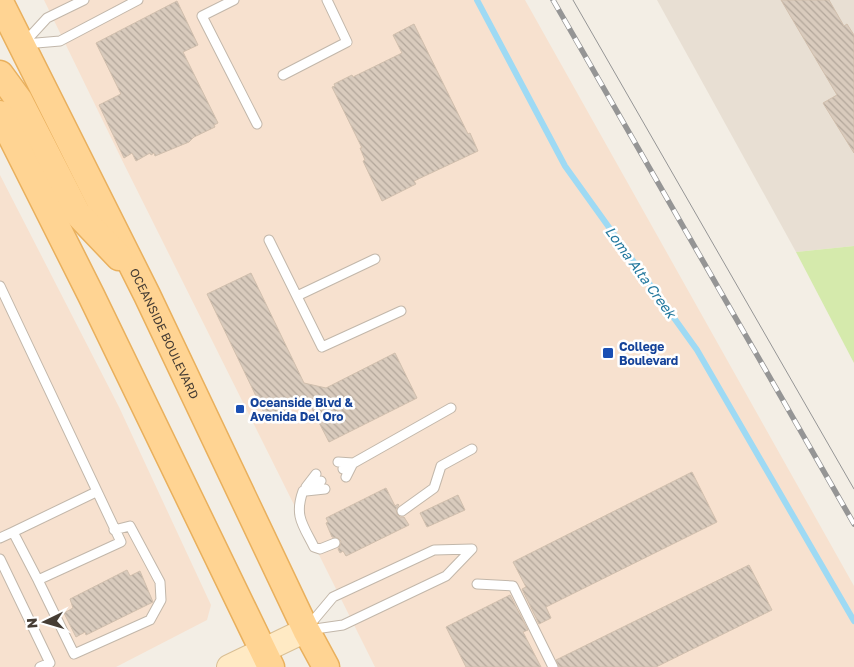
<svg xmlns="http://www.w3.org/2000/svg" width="854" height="667" font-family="'Golos Text',sans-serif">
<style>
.residential{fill:#e8dfd3}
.commercial{fill:#f7e1cf}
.green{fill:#d5eaac}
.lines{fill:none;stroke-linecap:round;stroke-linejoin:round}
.stream{stroke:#9edaf4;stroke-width:6}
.building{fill:url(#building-back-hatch);stroke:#d1bfad}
.lane-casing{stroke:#c2b7aa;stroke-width:11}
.secondary-casing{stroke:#d9bf94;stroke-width:26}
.primary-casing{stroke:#e9b05d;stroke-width:29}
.lane{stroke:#fff;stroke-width:9}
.secondary{stroke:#ffeac4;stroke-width:24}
.primary{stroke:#ffd493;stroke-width:26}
.tram{stroke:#959595;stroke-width:1}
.rail-casing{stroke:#959595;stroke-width:5.5}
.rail{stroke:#fff;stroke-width:4;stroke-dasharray:11;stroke-linecap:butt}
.transit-dot{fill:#1a4fb4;stroke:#fff;stroke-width:2}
.labels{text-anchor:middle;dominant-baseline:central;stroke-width:5;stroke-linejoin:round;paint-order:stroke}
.street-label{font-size:12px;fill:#463d34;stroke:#fff}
.transit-label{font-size:12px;font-weight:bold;fill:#164399;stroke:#fff;text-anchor:start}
.water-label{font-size:14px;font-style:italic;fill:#25799e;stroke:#fff}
</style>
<defs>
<pattern id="building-back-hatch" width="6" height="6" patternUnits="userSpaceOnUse" patternTransform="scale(1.25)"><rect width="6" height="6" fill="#d9cbbd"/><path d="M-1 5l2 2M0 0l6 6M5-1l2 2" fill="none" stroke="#b2a69a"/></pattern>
</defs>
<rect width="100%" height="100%" fill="#f3eee5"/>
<path class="residential" d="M 657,0 L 854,0 L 854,246 L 796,252 Z"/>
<path class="commercial" d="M 44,0 L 525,0 L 854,586 L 854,667 L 375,667 L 121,158 Z
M 0,175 L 119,407 L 211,605 L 207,620 L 116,667 L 0,667 Z"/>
<path class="green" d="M 854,246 L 854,363 L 796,252 Z"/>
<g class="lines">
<path class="stream" d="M 477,0 L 565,166 L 697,350 L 854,621"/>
</g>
<path class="building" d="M 781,0 L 829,0 L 844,26 L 847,24 L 854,35 L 854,153 L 823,103 L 837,95 Z
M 177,1 L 198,45 L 183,52 L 218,123 L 214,125 L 215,127 L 194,137 L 189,142 L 155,156 L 154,153 L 151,155 L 150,153 L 136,161 L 132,153 L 124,158 L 99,105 L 121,94 L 96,43 Z
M 414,24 L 468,134 L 470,133 L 478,151 L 414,181 L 416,184 L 382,201 L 363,161 L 365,160 L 360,148 L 362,148 L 332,87 L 335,86 L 334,84 L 352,75 L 353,77 L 402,53 L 393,35 Z
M 251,273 L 304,383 L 326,388 L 395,353 L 417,398 L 329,442 L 311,407 L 298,404 L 267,419 L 207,294 Z
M 692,472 L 717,522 L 546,607 L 551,618 L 539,624 L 522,589 L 526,587 L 513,562 Z
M 386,488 L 395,506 L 398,504 L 399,505 L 396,509 L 397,514 L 400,517 L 404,517 L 409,525 L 346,556 L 343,551 L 340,553 L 338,549 L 340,546 L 341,541 L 338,538 L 332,537 L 326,523 L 328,522 L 326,518 Z
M 458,495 L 465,510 L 427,527 L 420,513 Z
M 749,565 L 772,610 L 656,667 L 559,667 L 556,660 Z
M 127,570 L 130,576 L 140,571 L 153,602 L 86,635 L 85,632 L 76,637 L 64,613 L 73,608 L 70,599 Z
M 510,595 L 528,630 L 523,632 L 541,667 L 466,667 L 446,627 Z"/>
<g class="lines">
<g class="lane-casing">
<path id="lane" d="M 234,0 L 202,16 L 257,124
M 24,43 L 47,18 L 84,0
M 25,44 L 60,41 L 138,0
M 283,75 L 347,42 L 327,0
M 269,240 L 322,347 L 401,311
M 0,286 L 121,542 L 38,580 L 13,532 L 0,538
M 297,296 L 375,259
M 338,462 L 353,463
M 343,469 L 451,408
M 346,477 L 353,463
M 321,481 L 303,491 C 294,516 303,525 314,547 L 320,549 L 335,543
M 306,487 L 316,474
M 306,491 L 325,489
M 402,511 L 434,488 L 441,466 L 472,449
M 13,532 L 96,492
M 0,559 L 50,663 L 40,667
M 38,580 L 74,654 L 150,620 L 161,600 L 160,582 L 130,526 L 114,530
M 477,584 L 513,586 L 553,667
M 307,628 L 333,597 L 434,550 L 472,549
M 308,630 L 343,625 L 446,576 L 472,549"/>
</g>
<g class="secondary-casing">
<path id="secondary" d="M 229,667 L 306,630"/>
</g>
<g class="primary-casing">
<g id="primary">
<path id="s1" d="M 0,2 L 147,295 L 306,630 L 326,667"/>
<path d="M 0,74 L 19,100 L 77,213 L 119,257"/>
<path d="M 0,114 L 91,295 L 271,667"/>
</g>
</g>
<use href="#lane" class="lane"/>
<use href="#secondary" class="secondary"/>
<use href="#primary" class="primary"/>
<path class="tram" d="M 573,0 L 854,489"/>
<g class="rail-casing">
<path id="rail" d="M 553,0 L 854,524"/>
</g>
<use href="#rail" class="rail"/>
</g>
<g class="transit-dot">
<rect x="602" y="347" width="12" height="12" rx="2.5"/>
<rect x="235" y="404" width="10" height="10" rx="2.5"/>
</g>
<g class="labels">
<g class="street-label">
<text stroke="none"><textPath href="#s1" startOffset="370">OCEANSIDE BOULEVARD</textPath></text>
</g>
<g class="transit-label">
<text x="619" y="346">College<tspan x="619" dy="14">Boulevard</tspan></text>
<text x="250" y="402">Oceanside Blvd &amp;<tspan x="250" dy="14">Avenida Del Oro</tspan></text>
</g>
<g class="water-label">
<text transform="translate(641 272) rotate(54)">Loma Alta Creek</text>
</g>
</g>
<g transform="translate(45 622) rotate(265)" stroke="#ffffff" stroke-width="4" paint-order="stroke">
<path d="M0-4L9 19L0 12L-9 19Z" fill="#463d34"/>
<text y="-8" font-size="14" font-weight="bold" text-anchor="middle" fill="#463d34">N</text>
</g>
</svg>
